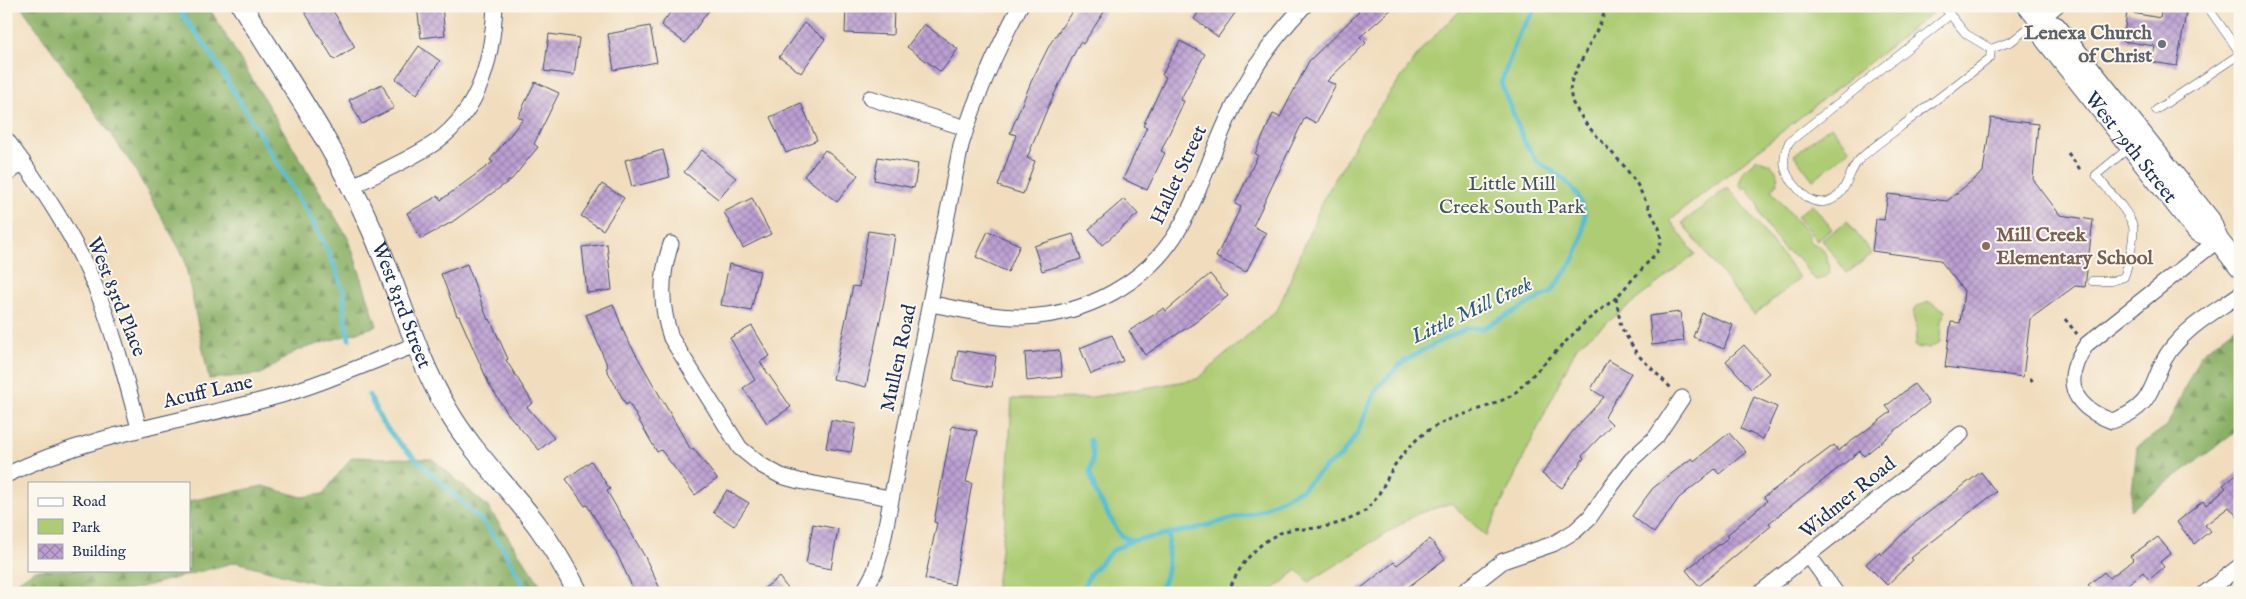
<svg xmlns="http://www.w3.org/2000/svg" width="2246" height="599" font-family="'IM FELL English',serif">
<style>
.forest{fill:url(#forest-firs);stroke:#527062}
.green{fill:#adcc73;stroke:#647e68}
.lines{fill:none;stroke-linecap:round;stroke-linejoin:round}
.stream{stroke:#56bed3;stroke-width:5}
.building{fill:url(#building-cross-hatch)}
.lane-casing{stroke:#3b496c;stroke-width:9}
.street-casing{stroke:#3b496c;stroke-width:17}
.secondary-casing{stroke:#3b496c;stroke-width:22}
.path{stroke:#3b496c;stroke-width:3;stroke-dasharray:4 4;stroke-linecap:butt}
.lane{stroke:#fff;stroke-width:8}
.street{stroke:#fff;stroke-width:15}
.secondary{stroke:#fff;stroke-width:20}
.worship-dot{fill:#6b7280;stroke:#fbf7ec;stroke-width:2}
.education-dot{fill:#8d6e63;stroke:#fbf7ec;stroke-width:2}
.labels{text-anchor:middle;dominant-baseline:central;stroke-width:4;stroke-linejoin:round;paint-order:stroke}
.worship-label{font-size:20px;font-weight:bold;fill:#5b616d;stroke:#fbf7ec;text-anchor:end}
.street-label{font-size:20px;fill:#1b2f5e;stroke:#fbf7ec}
.park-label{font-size:20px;fill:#405663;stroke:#fbf7ec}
.education-label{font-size:20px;font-weight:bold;fill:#785e54;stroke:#fbf7ec;text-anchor:start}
.water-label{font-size:21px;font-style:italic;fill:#2d5a81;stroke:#fbf7ec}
</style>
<defs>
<pattern id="forest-firs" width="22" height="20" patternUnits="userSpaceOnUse" patternTransform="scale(1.25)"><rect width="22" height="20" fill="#8ab065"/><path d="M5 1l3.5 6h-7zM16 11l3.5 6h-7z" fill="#709056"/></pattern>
<pattern id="building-cross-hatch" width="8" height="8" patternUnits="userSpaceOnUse" patternTransform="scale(1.25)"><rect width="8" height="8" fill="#bc9fd1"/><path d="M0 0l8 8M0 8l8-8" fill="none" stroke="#9882ad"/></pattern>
</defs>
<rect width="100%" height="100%" fill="#fbf7ec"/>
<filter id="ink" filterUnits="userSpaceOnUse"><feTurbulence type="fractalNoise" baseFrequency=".02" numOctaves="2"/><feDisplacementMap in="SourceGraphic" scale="10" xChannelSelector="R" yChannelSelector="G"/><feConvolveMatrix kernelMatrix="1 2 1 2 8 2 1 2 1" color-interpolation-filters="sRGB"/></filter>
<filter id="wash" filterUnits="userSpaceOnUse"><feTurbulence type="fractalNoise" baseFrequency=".0096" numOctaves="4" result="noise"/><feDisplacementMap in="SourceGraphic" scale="20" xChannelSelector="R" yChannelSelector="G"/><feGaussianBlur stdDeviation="1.12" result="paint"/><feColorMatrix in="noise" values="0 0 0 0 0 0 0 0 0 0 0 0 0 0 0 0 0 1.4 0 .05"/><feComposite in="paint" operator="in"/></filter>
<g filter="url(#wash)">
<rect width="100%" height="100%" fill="#f1ddbd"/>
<path class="forest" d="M 21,6 L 208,6 L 349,240 L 377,326 L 296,351 L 261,374 L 209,379 L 184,257 L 133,166 Z
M 2240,323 L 2240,429 L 2130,510 L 2137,447 L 2167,426 L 2201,354 Z
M 352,457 L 432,459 L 487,506 L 546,593 L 328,593 L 319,584 L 236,562 L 119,593 L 6,593 L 16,583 L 35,570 L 189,570 L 189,501 L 263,486 L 302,497 L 323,494 Z"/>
<path class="green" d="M 1465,6 L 1941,6 L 1670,220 L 1695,254 L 1577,346 L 1486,536 L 1451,503 L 1417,514 L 1309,582 L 1297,570 L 1269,593 L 995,593 L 1005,522 L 1012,399 L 1087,398 L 1197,379 L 1278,309 L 1323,200 L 1364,129 L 1425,45 Z
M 1831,126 L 1850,150 L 1813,180 L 1794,155 Z
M 1757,159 L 1770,164 L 1778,173 L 1777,184 L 1772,190 L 1774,194 L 1809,235 L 1809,241 C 1812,244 1816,244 1820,247 C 1825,250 1826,256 1828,261 C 1832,272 1829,279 1816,280 L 1810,275 L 1799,258 L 1785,251 L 1772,234 L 1760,214 L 1757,201 L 1750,194 L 1748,188 L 1742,188 L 1739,184 L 1743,171 Z
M 1728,187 L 1800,278 L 1754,315 L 1682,223 Z
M 1812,204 L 1832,229 L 1817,241 L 1797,216 Z
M 1847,221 L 1872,254 L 1847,273 L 1822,240 Z
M 1929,302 L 1946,311 L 1941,321 L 1940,342 L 1929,348 L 1918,348 L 1915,346 C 1916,341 1918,333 1917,328 C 1914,319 1911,317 1915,307 Z"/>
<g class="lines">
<path class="stream" d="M 180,6 L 180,12 L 207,47 L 314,223 L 333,262 L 344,292 L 344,314 L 349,339
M 369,395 L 382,422 L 399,443 L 482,521 L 503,547 L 528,593
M 1090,440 L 1093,457 L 1090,473 L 1096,493 L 1120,535 L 1131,541
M 1081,593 L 1090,574 L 1112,551 L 1131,541 L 1193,529 L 1257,512 L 1302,489 L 1324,468 L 1341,456 L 1357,434 L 1377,388 L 1404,361 L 1444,339 L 1467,328 L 1483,328 L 1551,292 L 1575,258 L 1582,237 L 1585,214 L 1578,195 L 1564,179 L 1537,161 L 1525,143 L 1501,83 L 1520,31 L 1538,6
M 1158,593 C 1173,568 1165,559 1170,533"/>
</g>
<g id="blocks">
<path class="building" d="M 301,6 L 330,6 L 355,47 L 334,60 Z
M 417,6 L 442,6 L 445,35 L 421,38 Z
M 675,6 L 712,6 L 685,43 L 661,25 Z
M 846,6 L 894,8 L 893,35 L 845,33 Z
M 1076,6 L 1108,6 L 1083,44 L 1080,42 L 1048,107 L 1027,158 L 1035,161 L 1023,194 L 998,186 L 1016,135 L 1010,133 L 1031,82 L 1050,44 Z
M 1203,6 L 1240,6 L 1218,37 L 1194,19 Z
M 1353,6 L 1395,6 L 1360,37 L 1366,43 L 1327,81 L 1336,85 L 1316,123 L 1305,117 L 1253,226 L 1266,233 L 1246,272 L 1216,257 L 1241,207 L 1235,204 L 1258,155 L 1255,154 L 1273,114 L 1280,117 L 1309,61 L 1359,12 Z
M 2162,6 L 2187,6 L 2177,66 L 2152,62 L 2155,46 L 2123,41 L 2127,12 L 2160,18 Z
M 804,23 L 825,39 L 801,73 L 779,57 Z
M 924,24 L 958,49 L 941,72 L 907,47 Z
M 650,26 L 657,62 L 614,70 L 608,34 Z
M 549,34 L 579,38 L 574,75 L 544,71 Z
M 1180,41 L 1205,54 L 1180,100 L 1184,101 L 1161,151 L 1165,153 L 1147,190 L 1123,179 L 1147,127 L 1143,126 L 1166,77 L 1162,75 Z
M 419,46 L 440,61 L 417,94 L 396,79 Z
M 535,82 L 559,93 L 534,144 L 538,147 L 512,179 L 452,222 L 421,239 L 407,213 L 438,196 L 441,200 L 493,162 L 490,160 L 523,119 L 518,117 Z
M 382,84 L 394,108 L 362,124 L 349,100 Z
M 801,103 L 817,140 L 786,153 L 770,117 Z
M 1991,118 L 2038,124 L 2033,179 L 2060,215 L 2093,220 L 2085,287 L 2075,286 L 2030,319 L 2023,377 L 1945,367 L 1951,322 L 1960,323 L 1964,291 L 1940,260 L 1872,251 L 1876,219 L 1884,220 L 1888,194 L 1947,201 L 1983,172 Z
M 663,150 L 670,177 L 632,187 L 625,160 Z
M 702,150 L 736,178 L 718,199 L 684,172 Z
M 825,150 L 858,175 L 837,202 L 804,176 Z
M 878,157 L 918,164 L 914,188 L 874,180 Z
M 602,184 L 624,198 L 603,230 L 581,216 Z
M 752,198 L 771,234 L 743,248 L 724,212 Z
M 1124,199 L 1138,214 L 1102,245 L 1089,229 Z
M 868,231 L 895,235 L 888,282 L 866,387 L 833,379 L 853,286 L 859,287 Z
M 988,231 L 1020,245 L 1008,272 L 976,257 Z
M 1073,234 L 1081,259 L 1042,271 L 1034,246 Z
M 607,244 L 612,290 L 587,293 L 582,247 Z
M 467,264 L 488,320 L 490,319 L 508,359 L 506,360 L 533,403 L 527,407 L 554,438 L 539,450 L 508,414 L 489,384 L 459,316 L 457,316 L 441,274 Z
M 729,264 L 760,271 L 751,311 L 721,305 Z
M 1210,274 L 1228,296 L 1196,322 L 1145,355 L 1129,331 L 1164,308 L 1166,311 Z
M 613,304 L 626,337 L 691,450 L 693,448 L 717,479 L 695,495 L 661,450 L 657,452 L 629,403 L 626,405 L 606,368 L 608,367 L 586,315 Z
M 1680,312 L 1684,341 L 1652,345 L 1649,316 Z
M 1702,313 L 1733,325 L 1724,349 L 1693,337 Z
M 752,326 L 770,356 L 760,362 L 791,407 L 767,423 L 743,388 L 755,380 L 730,338 Z
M 1112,335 L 1123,361 L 1091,374 L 1080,348 Z
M 1744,345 L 1769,373 L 1751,389 L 1726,361 Z
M 958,350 L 996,356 L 992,387 L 953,380 Z
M 1059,350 L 1062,377 L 1027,381 L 1025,353 Z
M 1608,360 L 1631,373 L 1605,417 L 1612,424 L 1582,456 L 1584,458 L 1562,488 L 1542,474 L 1572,432 L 1604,397 L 1591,389 Z
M 1914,384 L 1929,403 L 1864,456 L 1860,451 L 1769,523 L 1771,526 L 1699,586 L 1686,570 L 1729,537 L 1727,535 L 1767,501 L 1764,497 L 1834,445 L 1838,451 L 1891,412 L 1886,406 Z
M 1754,397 L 1777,407 L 1763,439 L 1741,429 Z
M 831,420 L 856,424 L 851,452 L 826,448 Z
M 952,426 L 977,431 L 966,482 L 972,483 L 954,585 L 925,579 L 937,523 L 934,522 Z
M 1729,433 L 1746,452 L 1719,474 L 1715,469 L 1679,498 L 1654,533 L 1632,516 L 1653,488 L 1692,458 L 1694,461 Z
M 591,461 L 610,489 L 607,491 L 645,557 L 662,593 L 635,593 L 618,556 L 587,505 L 585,506 L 566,479 Z
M 2240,471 L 2240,520 L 2229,507 L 2205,525 L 2210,531 L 2194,544 L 2177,522 L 2203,501 L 2206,505 L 2226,488 L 2223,485 Z
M 1981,472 L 1996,492 L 1911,558 L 1913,560 L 1887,585 L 1866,564 L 1879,552 L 1881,555 L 1912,525 Z
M 727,490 L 749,503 L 734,526 L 713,512 Z
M 813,524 L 838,529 L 831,569 L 806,564 Z
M 2158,537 L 2171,553 L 2160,562 L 2164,567 L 2149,580 L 2143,572 L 2117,593 L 2095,593 L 2088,585 L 2104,572 L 2109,578 L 2134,560 L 2130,556 Z
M 1430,539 L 1445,559 L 1400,593 L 1355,593 L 1394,562 L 1397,565 Z
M 779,577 L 791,593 L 758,593 Z"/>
</g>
</g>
<g filter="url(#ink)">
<use href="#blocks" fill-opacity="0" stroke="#3b496c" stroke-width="1"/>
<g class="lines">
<g class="lane-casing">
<path id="lane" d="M 1943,6 L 1966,34 L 1991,49 L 2012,41 L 2037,21
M 2207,6 L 2240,53
M 1950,15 L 1789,142 C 1782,158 1782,171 1794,184 C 1803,195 1812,206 1829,201 C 1848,194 1847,172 1860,159 C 1871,148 1886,138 1899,128 C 1929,105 1960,82 1990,58 L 1991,49
M 2156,110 L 2240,54
M 2092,281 L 2112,281 L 2124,277 C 2128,266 2135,237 2133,226 C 2129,211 2105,187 2096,175 L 2130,147"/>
</g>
<g class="street-casing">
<path id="street" d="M 2039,20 L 2056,6
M 870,98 L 966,128
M 6,139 C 40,185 72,232 95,286 C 114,332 126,380 139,428
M 6,175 L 23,162
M 351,187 C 379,172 410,160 436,142 C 481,109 492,59 495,6
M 2218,240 L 2087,344 C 2062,379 2070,406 2112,421 C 2164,404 2147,372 2178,341 C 2195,322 2219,309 2240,294
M 671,244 C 660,277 660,305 671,338 L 740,448 L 761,465 L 781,476 L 799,481 L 890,498
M 931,304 C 961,309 993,318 1024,317 C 1086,315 1147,283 1179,229 C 1201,192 1212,150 1231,112 C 1250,72 1273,38 1304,6
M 6,475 C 91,434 182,422 271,398 C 320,385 370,362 418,344
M 1809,556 L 1836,593
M 863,593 L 875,571 L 881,551 L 961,145 C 976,96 996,51 1020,6
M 1462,593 L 1503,561 L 1553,544 L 1575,531 L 1590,517 L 1612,485 L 1631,460 L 1656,437 L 1682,398
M 1760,593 L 1961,434
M 2205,593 L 2240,566"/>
</g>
<g class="secondary-casing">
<g id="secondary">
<path id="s1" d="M 242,6 C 287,78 337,150 371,228 C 397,285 415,356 447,409 C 471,451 508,486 537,525 C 553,547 566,569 578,593"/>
<path id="s2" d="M 2028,6 L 2039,20 L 2045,39 L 2197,231 L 2218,240"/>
<path d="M 2039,20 L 2056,27 L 2070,44 L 2210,220 L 2218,240 L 2240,268"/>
</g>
</g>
<path class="path" d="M 2068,153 L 2082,172
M 1616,298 L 1621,327 L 1637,354 L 1671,388
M 2065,319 L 2077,334
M 2030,378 L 2035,384
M 1228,593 C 1239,564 1261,536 1293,529 C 1297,528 1300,529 1304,529 C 1323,528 1346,523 1362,513 C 1377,503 1385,481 1394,466 C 1402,455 1411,444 1422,435 C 1449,413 1487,412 1515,393 L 1585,322 L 1616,298 L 1657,252 L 1661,242 L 1660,230 L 1637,184 L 1624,166 L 1586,124 L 1572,102 L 1570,90 L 1572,79 L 1602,20 L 1606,6"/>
<use href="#lane" class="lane"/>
<use href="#street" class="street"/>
<use href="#secondary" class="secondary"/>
</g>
</g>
<circle class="worship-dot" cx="2162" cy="44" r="5"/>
<circle class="education-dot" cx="1986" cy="246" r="5"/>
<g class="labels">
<g class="worship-label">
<text x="2152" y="33">Lenexa Church<tspan x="2152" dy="23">of Christ</tspan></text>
</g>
<g class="street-label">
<text stroke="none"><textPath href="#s2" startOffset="176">West 79th Street</textPath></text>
<text transform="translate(1179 175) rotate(-65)">Hallet Street</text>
<text transform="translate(116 297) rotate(68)">West 83rd Place</text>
<text stroke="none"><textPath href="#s1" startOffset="340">West 83rd Street</textPath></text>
<text transform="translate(899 358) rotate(-78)">Mullen Road</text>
<text transform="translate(208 392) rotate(-13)">Acuff Lane</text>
<text transform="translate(1848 498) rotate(-39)">Widmer Road</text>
</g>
<g class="park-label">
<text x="1512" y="184">Little Mill<tspan x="1512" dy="23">Creek South Park</tspan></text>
</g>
<g class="education-label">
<text x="1996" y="235">Mill Creek<tspan x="1996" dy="23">Elementary School</tspan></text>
</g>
<g class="water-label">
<text transform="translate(1472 311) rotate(-25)">Little Mill Creek</text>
</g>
</g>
<rect width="2246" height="599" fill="none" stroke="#fbf7ec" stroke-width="25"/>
<rect x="28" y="482" width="162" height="90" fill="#fbf7ec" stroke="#a1a7b3"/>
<rect x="38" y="498" width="25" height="8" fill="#ffffff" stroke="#a1a7b3"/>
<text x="72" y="506" font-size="15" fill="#1b2f5e">Road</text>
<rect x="38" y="519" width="25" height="15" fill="#adcc73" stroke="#a1a7b3"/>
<text x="72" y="532" font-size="15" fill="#1b2f5e">Park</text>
<rect x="38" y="544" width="25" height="15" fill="url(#building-cross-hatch)" stroke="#a1a7b3"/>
<text x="72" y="556" font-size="15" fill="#1b2f5e">Building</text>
</svg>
